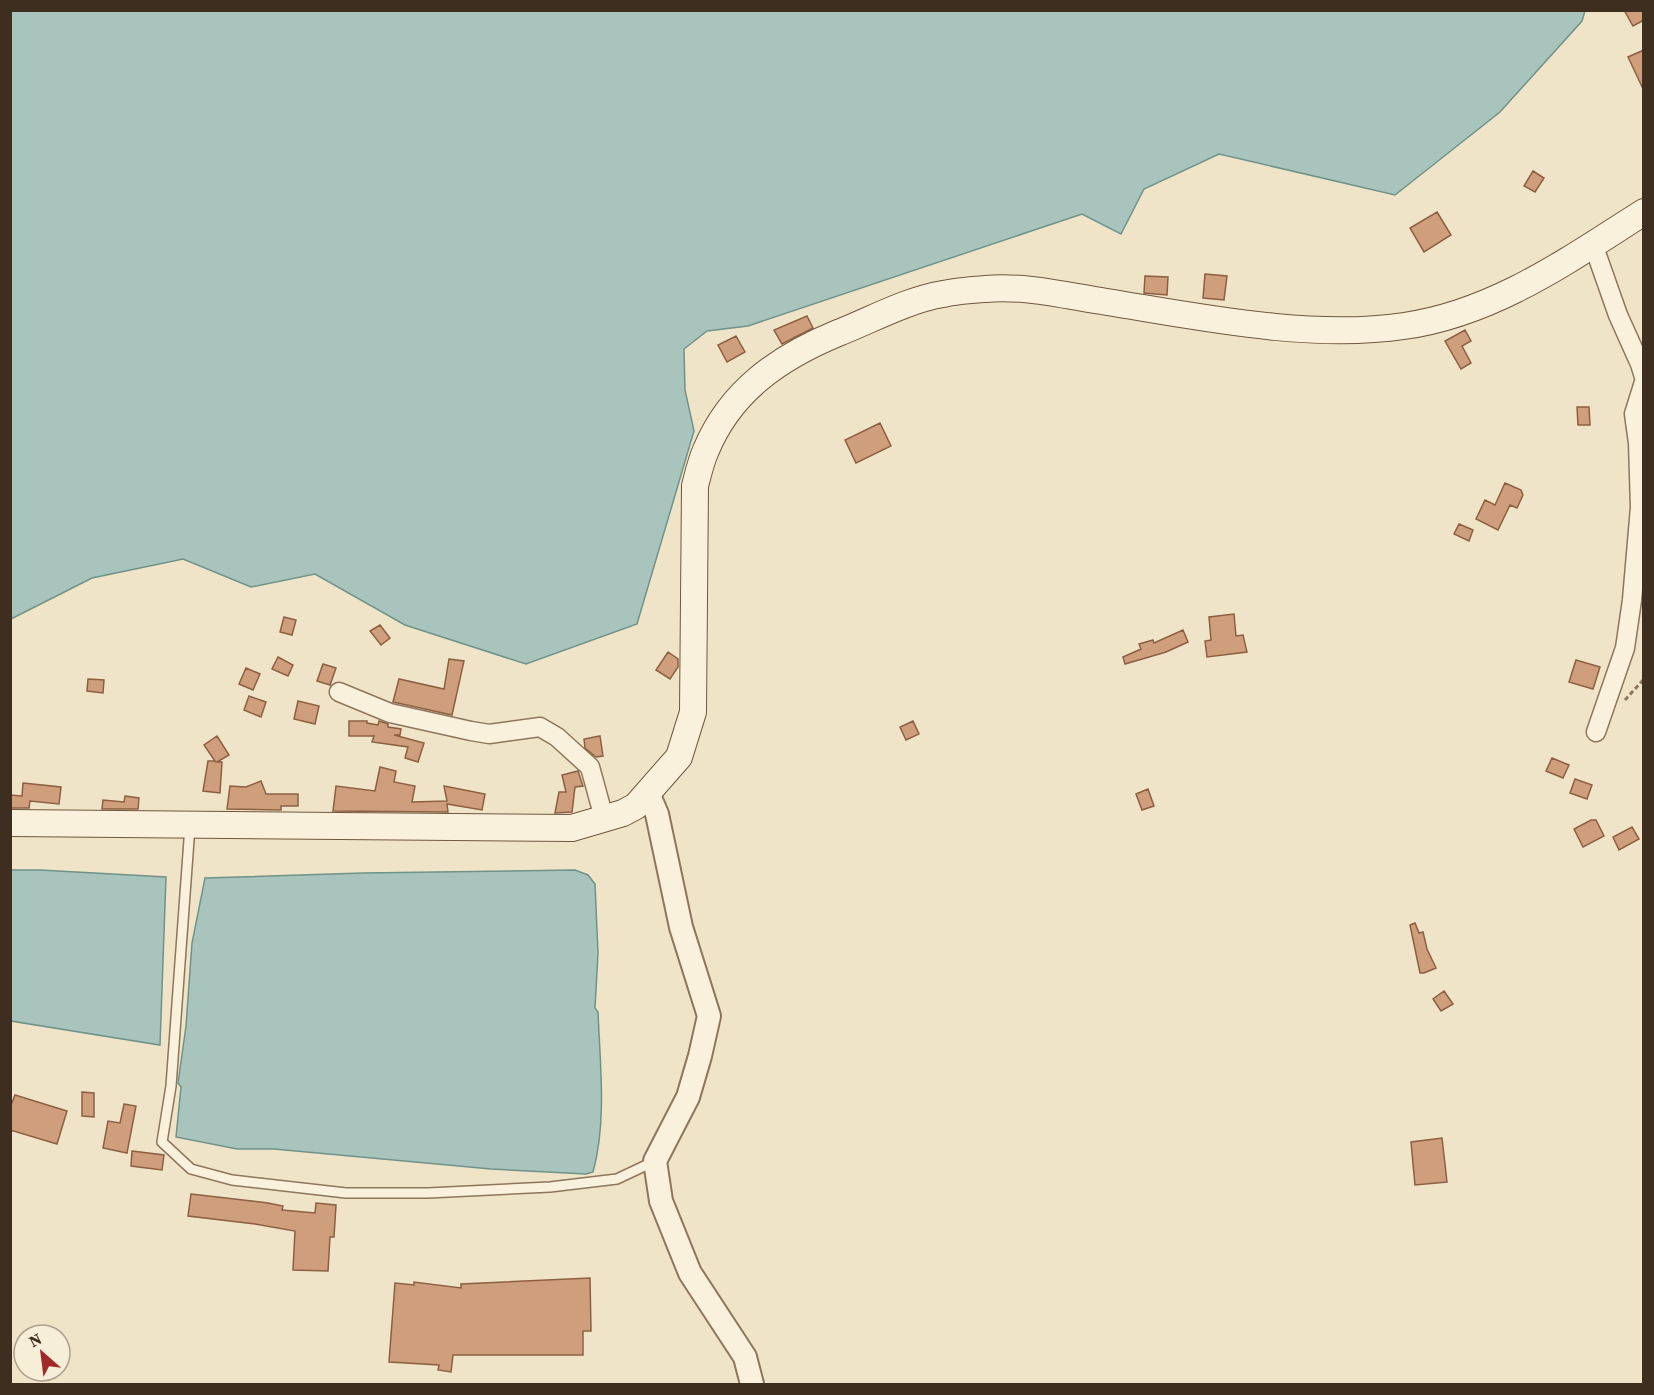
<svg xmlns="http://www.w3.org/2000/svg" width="1654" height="1395" font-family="'Source Serif 4',serif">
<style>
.water{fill:#a9c4bc;stroke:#6f938a;stroke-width:1.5}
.building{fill:#cf9f7d;stroke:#8d5f41;stroke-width:1.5}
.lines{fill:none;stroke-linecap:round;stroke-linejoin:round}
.service-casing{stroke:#8d765c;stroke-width:12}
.minor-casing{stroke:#8d765c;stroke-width:21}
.tertiary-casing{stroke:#8d765c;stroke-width:26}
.secondary-casing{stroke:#6f573f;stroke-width:28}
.path{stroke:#8d765c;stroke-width:3;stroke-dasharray:4.5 3;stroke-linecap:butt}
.service{stroke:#faf1dc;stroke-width:9}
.minor{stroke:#faf1dc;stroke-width:18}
.tertiary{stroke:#faf1dc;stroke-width:22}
.secondary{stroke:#faf1dc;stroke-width:26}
</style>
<rect width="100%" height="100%" fill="#f0e4c8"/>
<path class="water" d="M 11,10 L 1585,10 L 1585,11 L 1582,21 L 1500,112 L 1395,195 L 1219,154 L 1144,189 L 1121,234 L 1082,214 L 748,326 L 707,331 L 684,349 L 685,390 L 694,431 L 637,624 L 526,664 L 405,625 L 315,574 L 251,587 L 183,559 L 92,578 L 11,619 Z
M 10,870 L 40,870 L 166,877 L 160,1045 L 11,1021 Z
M 575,870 L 588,875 L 595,884 L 598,953 L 595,1008 L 598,1012 C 600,1064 607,1121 593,1172 L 586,1174 L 491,1169 L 274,1149 L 237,1149 L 176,1137 L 181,1087 L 178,1083 L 186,1026 L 192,943 L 205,878 L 363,873 Z"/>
<path class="building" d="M 1624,10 L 1644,10 L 1644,20 L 1633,26 Z
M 1644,50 L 1644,91 L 1628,57 Z
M 1533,171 L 1544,178 L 1535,192 L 1524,186 Z
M 1437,212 L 1451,235 L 1424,252 L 1410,228 Z
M 1205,274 L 1227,276 L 1224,300 L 1203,298 Z
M 1145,276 L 1168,277 L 1167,295 L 1144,293 Z
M 807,316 L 813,328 L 782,344 L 774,330 Z
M 1465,330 L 1471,341 L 1462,346 L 1471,363 L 1461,369 L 1445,341 Z
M 736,336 L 745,352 L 727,362 L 718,345 Z
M 1577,407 L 1589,407 L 1590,425 L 1578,425 Z
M 880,423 L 891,446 L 856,463 L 845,440 Z
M 1505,483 L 1521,490 L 1523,495 L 1517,508 L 1510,505 L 1498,530 L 1476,519 L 1485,500 L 1495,505 Z
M 1459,524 L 1473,530 L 1469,541 L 1454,534 Z
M 1234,614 L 1236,636 L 1243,635 L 1247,652 L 1207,657 L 1205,641 L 1211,640 L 1209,617 Z
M 284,617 L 296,620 L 292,635 L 280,632 Z
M 380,625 L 390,638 L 381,645 L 370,631 Z
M 1183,630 L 1188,642 L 1166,652 L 1125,664 L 1123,657 L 1141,649 L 1139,644 L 1153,640 L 1154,643 Z
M 668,652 L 678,659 L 678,667 L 670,679 L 656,670 Z
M 278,657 L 293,665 L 288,676 L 272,669 Z
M 449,659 L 464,661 L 452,715 L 393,702 L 399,679 L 444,689 Z
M 1576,660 L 1600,667 L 1593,689 L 1569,682 Z
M 323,664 L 336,668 L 330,685 L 317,681 Z
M 246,668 L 260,674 L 253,690 L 239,684 Z
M 88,679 L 104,680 L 103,693 L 87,691 Z
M 249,696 L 266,702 L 261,717 L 244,710 Z
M 298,701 L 319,706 L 315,724 L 294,719 Z
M 349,721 L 367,721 L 367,723 L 378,725 L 379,721 L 388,724 L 388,727 L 401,729 L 400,735 L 394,735 L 424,743 L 418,762 L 405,758 L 408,747 L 372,742 L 374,736 L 349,736 Z
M 913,721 L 919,734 L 906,740 L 900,727 Z
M 217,736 L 229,755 L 217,762 L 222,762 L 220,793 L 203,791 L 208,761 L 215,761 L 204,745 Z
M 600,736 L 603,756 L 596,757 L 585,748 L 584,739 Z
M 1552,758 L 1569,765 L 1563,778 L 1546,771 Z
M 380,767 L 396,771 L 394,782 L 415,786 L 412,802 L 447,801 L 444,786 L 485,794 L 482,810 L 447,804 L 448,812 L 333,811 L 336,786 L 375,791 Z
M 578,771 L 583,786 L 575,787 L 572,812 L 555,813 L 559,792 L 566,792 L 562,775 Z
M 1575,779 L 1592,785 L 1587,799 L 1570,793 Z
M 261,781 L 266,794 L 298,794 L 298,806 L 281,806 L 281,810 L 227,809 L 230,786 L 246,787 Z
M 23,783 L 61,787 L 59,804 L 30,801 L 29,808 L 10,808 L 10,795 L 22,796 Z
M 1148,789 L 1154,806 L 1142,810 L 1136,794 Z
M 125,796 L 139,798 L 138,809 L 102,809 L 103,800 L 124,802 Z
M 1591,820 L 1596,820 L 1604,836 L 1583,847 L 1574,829 Z
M 1632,827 L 1639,839 L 1619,850 L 1613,837 Z
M 1415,923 L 1419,933 L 1423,932 L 1427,949 L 1436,968 L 1424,973 L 1420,973 L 1410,925 Z
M 1444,991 L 1453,1004 L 1441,1011 L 1433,999 Z
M 82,1092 L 94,1093 L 94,1117 L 82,1116 Z
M 15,1095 L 67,1111 L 57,1144 L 10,1130 L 10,1108 Z
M 124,1104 L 136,1106 L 127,1153 L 103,1148 L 108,1121 L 120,1123 Z
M 1442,1138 L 1447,1182 L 1415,1185 L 1411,1142 Z
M 132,1151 L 164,1155 L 162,1170 L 131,1166 Z
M 191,1194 L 268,1203 L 283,1206 L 282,1210 L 315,1213 L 316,1203 L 336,1205 L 334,1237 L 330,1237 L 328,1271 L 293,1270 L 295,1231 L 255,1224 L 188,1216 Z
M 590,1278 L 591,1331 L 583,1331 L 583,1355 L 453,1355 L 451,1372 L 438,1370 L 439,1365 L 389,1362 L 395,1283 L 414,1285 L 414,1282 L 461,1288 L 461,1284 Z"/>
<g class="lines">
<g class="service-casing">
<path id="service" d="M 190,826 L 171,1086 L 162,1142 L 191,1169 L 232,1180 L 346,1193 L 428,1193 L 550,1187 L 617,1179 L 655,1161"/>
</g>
<g class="minor-casing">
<path id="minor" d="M 1593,244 L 1618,315 L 1640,364 L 1644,377
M 339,692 L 390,713 L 471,731 L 489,734 L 540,727 L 557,737 L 590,767 L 604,818
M 1596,732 L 1625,648 L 1632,600 L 1640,507 L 1638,443 L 1634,414 L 1644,382"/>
</g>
<g class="tertiary-casing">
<path id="tertiary" d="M 648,793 L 657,814 L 681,927 L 709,1016 L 700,1056 L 688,1097 L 655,1161 L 661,1201 L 690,1273 L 745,1357 L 752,1384"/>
</g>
<g class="secondary-casing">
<path id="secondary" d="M 10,823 L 572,828 L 623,813 L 636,806 L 679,757 L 693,712 L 695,486 C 698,474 701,461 706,450 C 731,390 780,357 838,333 C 871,320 907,300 943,294 C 956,291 971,290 985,289 C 1025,285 1067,296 1107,302 C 1200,317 1311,340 1404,326 C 1495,313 1568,260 1644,212"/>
</g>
<path class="path" d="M 1625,700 L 1644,679"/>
<use href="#service" class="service"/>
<use href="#minor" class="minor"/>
<use href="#tertiary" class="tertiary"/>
<use href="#secondary" class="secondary"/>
</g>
<rect width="1654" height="1395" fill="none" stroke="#3d2e20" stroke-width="24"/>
<g transform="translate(42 1353) rotate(332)"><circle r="28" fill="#f7eed8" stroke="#ada18e" stroke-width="1.5"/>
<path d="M0-4.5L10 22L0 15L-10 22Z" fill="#9e2a2b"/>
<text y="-9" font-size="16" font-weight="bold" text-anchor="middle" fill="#3d2e20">N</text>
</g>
</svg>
